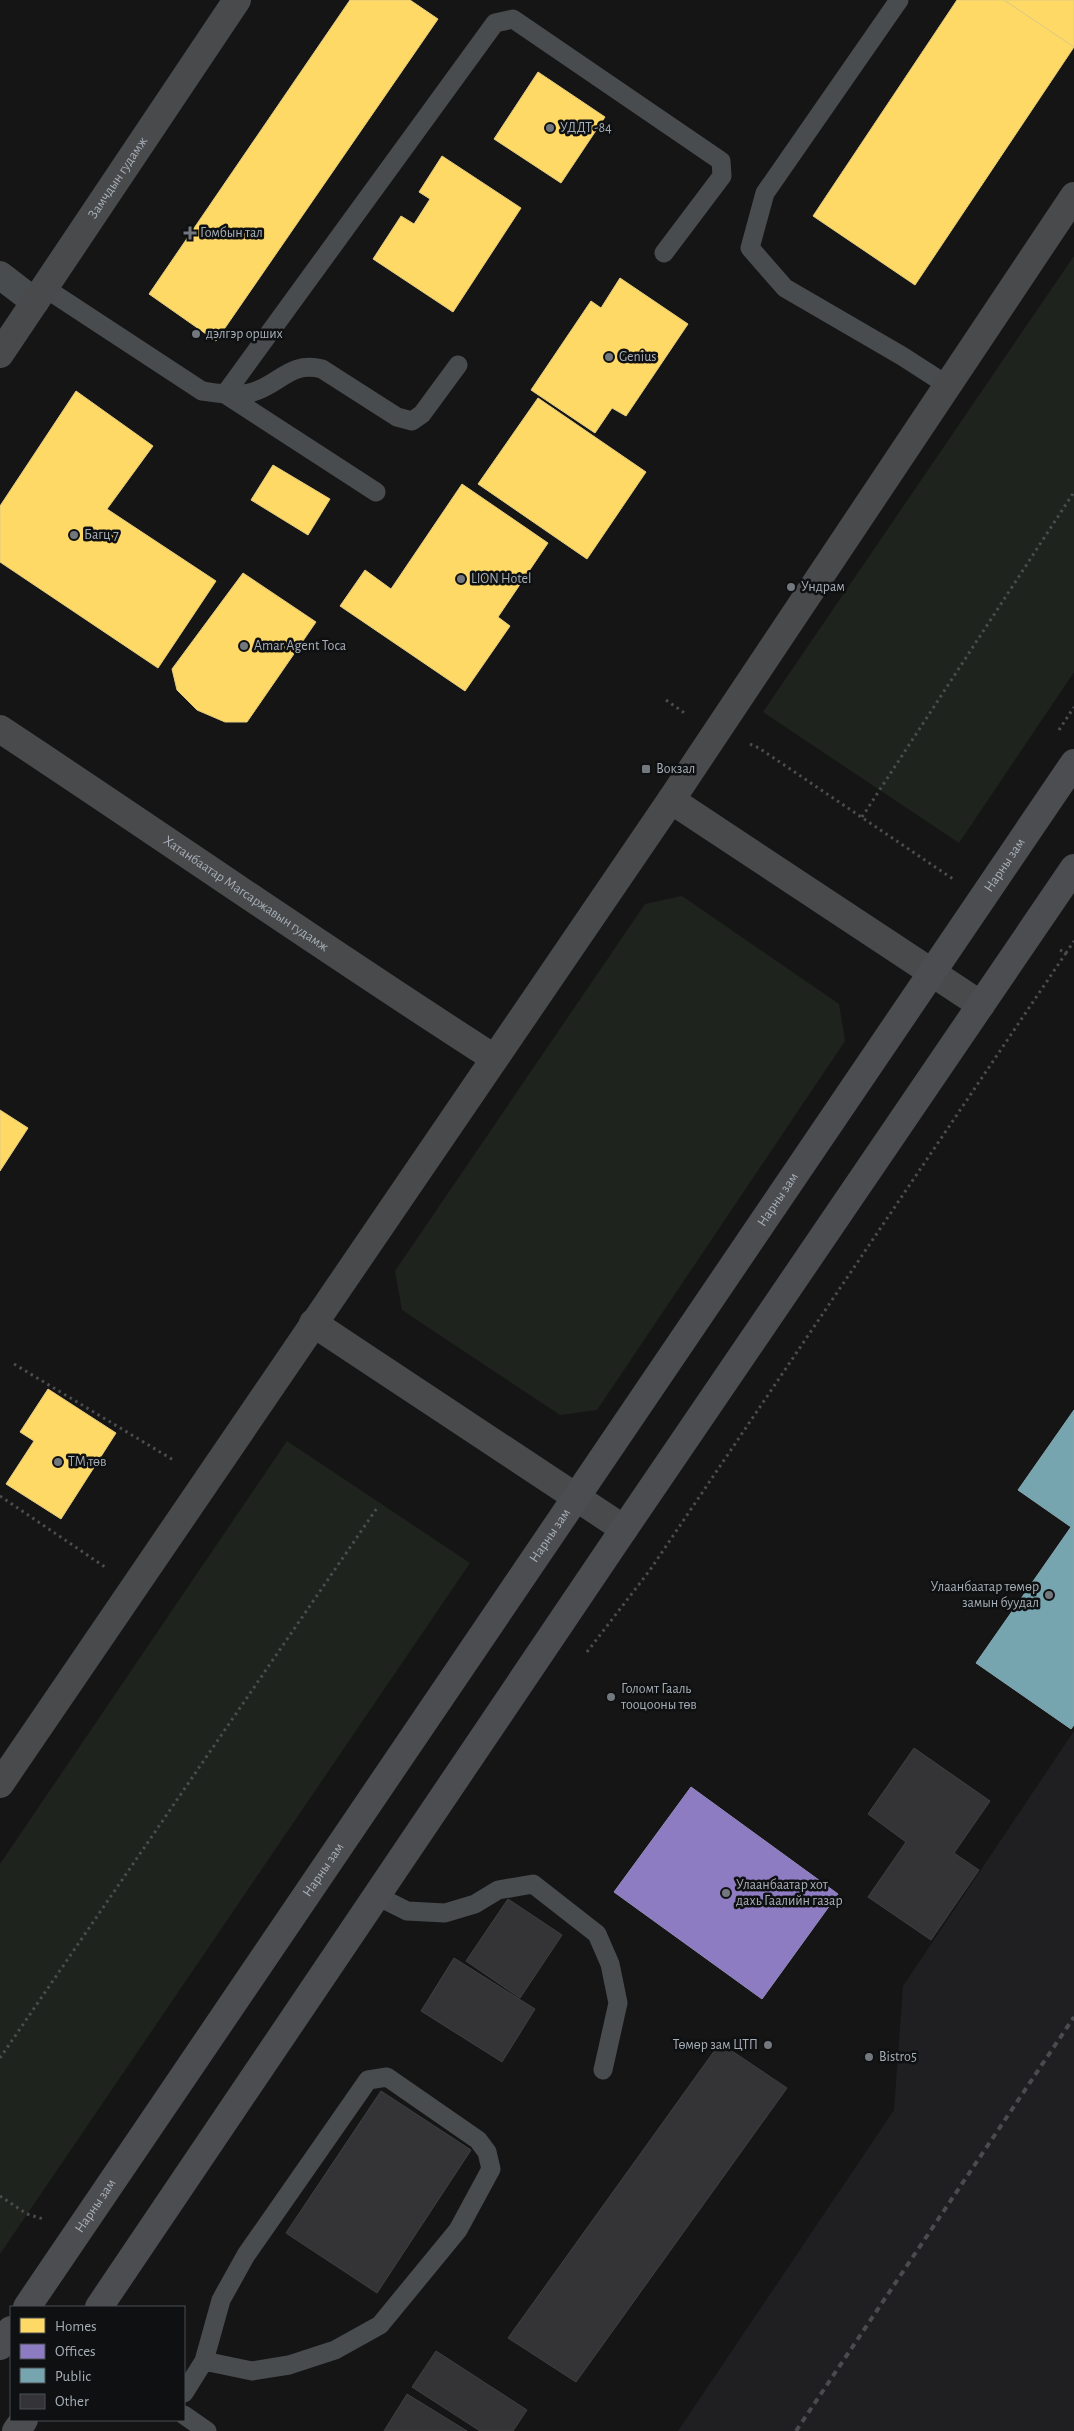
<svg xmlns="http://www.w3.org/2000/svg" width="1074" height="2431" font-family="'Alegreya Sans',sans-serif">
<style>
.built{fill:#1f1f21}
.green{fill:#1e241d}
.homes{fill:#ffd966;stroke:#e4cc7e}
.offices{fill:#8e7cc3;stroke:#958bbf}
.public{fill:#76a5af;stroke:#84a8b1}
.building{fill:#343436;stroke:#3d4041}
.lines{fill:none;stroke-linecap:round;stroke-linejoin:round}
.path{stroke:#4b4c50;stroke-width:3;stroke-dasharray:2.5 4;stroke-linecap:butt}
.lane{stroke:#494c4e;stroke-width:19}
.street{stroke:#494c4e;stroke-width:28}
.secondary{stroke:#484a4c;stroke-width:28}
.primary{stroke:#4b4d50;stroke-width:28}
.rail{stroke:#494b4e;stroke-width:4;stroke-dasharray:6 5;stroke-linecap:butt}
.poi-dot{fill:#73787e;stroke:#0f1011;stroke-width:2}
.labels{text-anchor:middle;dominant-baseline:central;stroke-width:5;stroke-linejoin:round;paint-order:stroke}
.poi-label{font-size:14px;fill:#a6aeb7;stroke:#0f1011;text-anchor:start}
.street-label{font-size:14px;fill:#a6aeb7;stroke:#0f1011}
</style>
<rect width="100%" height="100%" fill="#151515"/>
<path class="built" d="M 1074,1731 L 1074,2431 L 678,2431 L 894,2110 L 903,1986 Z"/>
<path class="green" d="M 1074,256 L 1074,672 L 959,843 L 763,712 Z
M 682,896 L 839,1004 L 845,1041 L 597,1410 L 560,1415 L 402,1310 L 395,1271 L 645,904 Z
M 287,1441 L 470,1563 L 0,2254 L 0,1864 Z"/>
<path class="homes" d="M 350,0 L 410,0 L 438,19 L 216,341 L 149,294 Z
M 957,0 L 1004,0 L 1074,47 L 915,285 L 813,216 Z
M 1004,0 L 1074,0 L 1074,47 Z
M 538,72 L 605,117 L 561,183 L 494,139 Z
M 442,156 L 521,208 L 453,312 L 373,259 L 401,216 L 414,224 L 430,199 L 419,192 Z
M 620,278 L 688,324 L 626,416 L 612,408 L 595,433 L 531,390 L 591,301 L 601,308 Z
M 76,391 L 153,446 L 107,509 L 216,581 L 158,668 L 0,562 L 0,506 Z
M 538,398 L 646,472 L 587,559 L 478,484 Z
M 273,465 L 330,499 L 308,535 L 251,500 Z
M 462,484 L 548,543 L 498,617 L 510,626 L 465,691 L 340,606 L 365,570 L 391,589 Z
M 243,573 L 316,622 L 247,722 L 225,722 L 197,710 L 177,690 L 172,669 Z
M 0,1110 L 28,1128 L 0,1171 Z
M 48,1389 L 116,1433 L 61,1519 L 6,1484 L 34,1441 L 20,1432 Z"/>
<path class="offices" d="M 691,1787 L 838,1894 L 762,1999 L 614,1892 Z"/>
<path class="public" d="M 1074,1410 L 1074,1725 L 1071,1729 L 976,1663 L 1071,1527 L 1018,1490 Z"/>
<path class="building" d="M 914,1748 L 990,1801 L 954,1853 L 979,1870 L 931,1940 L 868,1897 L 906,1842 L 868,1814 Z
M 508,1899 L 562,1935 L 520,1998 L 466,1961 Z
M 454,1958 L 535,2009 L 502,2062 L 421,2011 Z
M 720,2043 L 787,2088 L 576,2382 L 508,2338 Z
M 381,2091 L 471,2150 L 377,2293 L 286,2233 Z
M 436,2351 L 527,2410 L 513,2431 L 480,2431 L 412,2387 Z
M 407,2394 L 467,2431 L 384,2431 Z"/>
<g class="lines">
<path class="path" d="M 666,700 L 686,714
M 1059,730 L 1074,707
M 750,744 L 759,748 L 953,879
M 862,817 L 1074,492
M 1060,950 L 1066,953 L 1074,941
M 14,1364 L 175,1461
M 0,1496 L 105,1567
M 587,1652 L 650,1570 L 1066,953
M 0,2058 L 377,1508
M 0,2196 L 27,2214 L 43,2219"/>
<path class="lane" d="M 899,0 L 765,193 L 750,248 L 785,288 L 902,356 L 947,385
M 45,288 L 202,391 C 217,393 237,397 253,392 C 280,384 290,361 322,369 L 397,417 L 412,421 L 422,414 L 458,365
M 376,492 L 225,394 L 495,23 L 513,19 L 721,161 L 722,176 L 664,253
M 377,1896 L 407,1911 L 445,1913 L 475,1904 L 498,1890 L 533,1884 L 597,1934 L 610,1964 L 618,2003 L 603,2070
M 184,2393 L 204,2361 L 221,2300 L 246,2255 L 368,2080 L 387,2077 L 478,2140 L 487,2152 L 491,2169 L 458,2230 L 380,2325 L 335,2350 L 289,2365 L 252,2371 L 204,2361
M 184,2415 L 207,2431"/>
<path class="street" d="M 0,275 L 35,302"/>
<g class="secondary">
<path id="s1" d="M 0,354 L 237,0"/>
<path id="s2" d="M 0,729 C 165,838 327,951 494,1058"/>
<path d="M 671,800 L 981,1005"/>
<path d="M 313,1323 L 624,1529"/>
<path d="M 0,1784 L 671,800 L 1074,196"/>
</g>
<g class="primary">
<path id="s3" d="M 27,2307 L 1074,763"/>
<path d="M 99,2307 L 624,1529 L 1074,868"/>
<path d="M 0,2346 L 11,2330"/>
<path d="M 16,2431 L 24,2420"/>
</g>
<path class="rail" d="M 796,2431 L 1074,2017"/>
</g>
<g class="poi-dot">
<circle cx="550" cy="128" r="5"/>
<path d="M187.5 225.5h5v5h5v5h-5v5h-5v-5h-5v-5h5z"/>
<circle cx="196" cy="334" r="5"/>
<circle cx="609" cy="357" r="5"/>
<circle cx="74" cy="535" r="5"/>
<circle cx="461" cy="579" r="5"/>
<circle cx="791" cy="587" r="5"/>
<circle cx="244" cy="646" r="5"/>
<rect x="641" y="764" width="10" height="10" rx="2.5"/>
<circle cx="58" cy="1462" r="5"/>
<circle cx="1049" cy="1595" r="5"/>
<circle cx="611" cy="1697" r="5"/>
<circle cx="726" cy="1893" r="5"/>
<circle cx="768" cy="2045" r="5"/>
<circle cx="869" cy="2057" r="5"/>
</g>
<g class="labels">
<g class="poi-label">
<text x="560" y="128">УДДТ -84</text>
<text x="200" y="233">Гомбын тал</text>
<text x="206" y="334">дэлгэр орших</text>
<text x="619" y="357">Genius</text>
<text x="84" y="535">Багц 7</text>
<text x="471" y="579">LION Hotel</text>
<text x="801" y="587">Ундрам</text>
<text x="254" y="646">Amar Agent Toca</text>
<text x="656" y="769">Вокзал</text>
<text x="68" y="1462">TM төв</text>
<text x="1039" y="1587" text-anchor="end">Улаанбаатар төмөр<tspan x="1039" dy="16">замын буудал</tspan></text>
<text x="621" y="1689">Голомт Гааль<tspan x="621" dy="16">тооцооны төв</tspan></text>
<text x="736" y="1885">Улаанбаатар хот<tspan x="736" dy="16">дахь Гаалийн газар</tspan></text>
<text x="758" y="2045" text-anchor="end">Төмөр зам ЦТП</text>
<text x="879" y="2057">Bistro5</text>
</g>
<g class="street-label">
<text stroke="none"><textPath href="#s1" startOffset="212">Замчдын гудамж</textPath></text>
<text stroke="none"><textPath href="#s3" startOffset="1742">Нарны зам</textPath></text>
<text stroke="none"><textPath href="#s2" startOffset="296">Хатанбаатар Магсаржавын гудамж</textPath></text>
<text stroke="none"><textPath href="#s3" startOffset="1338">Нарны зам</textPath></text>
<text stroke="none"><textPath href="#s3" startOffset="932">Нарны зам</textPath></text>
<text stroke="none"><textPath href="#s3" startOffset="528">Нарны зам</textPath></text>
<text stroke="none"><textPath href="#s3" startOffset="122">Нарны зам</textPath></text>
</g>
</g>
<rect x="10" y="2306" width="175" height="115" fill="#0f1011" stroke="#4b4f53"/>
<rect x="20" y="2318" width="25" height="15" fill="#ffd966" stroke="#4b4f53"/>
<text x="55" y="2331" font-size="15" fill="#a6aeb7">Homes</text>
<rect x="20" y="2344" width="25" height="15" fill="#8e7cc3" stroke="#4b4f53"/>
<text x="55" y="2356" font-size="15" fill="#a6aeb7">Offices</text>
<rect x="20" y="2368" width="25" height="15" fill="#76a5af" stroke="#4b4f53"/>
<text x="55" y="2381" font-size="15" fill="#a6aeb7">Public</text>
<rect x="20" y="2394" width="25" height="15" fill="#343436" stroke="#4b4f53"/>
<text x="55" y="2406" font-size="15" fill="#a6aeb7">Other</text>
</svg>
